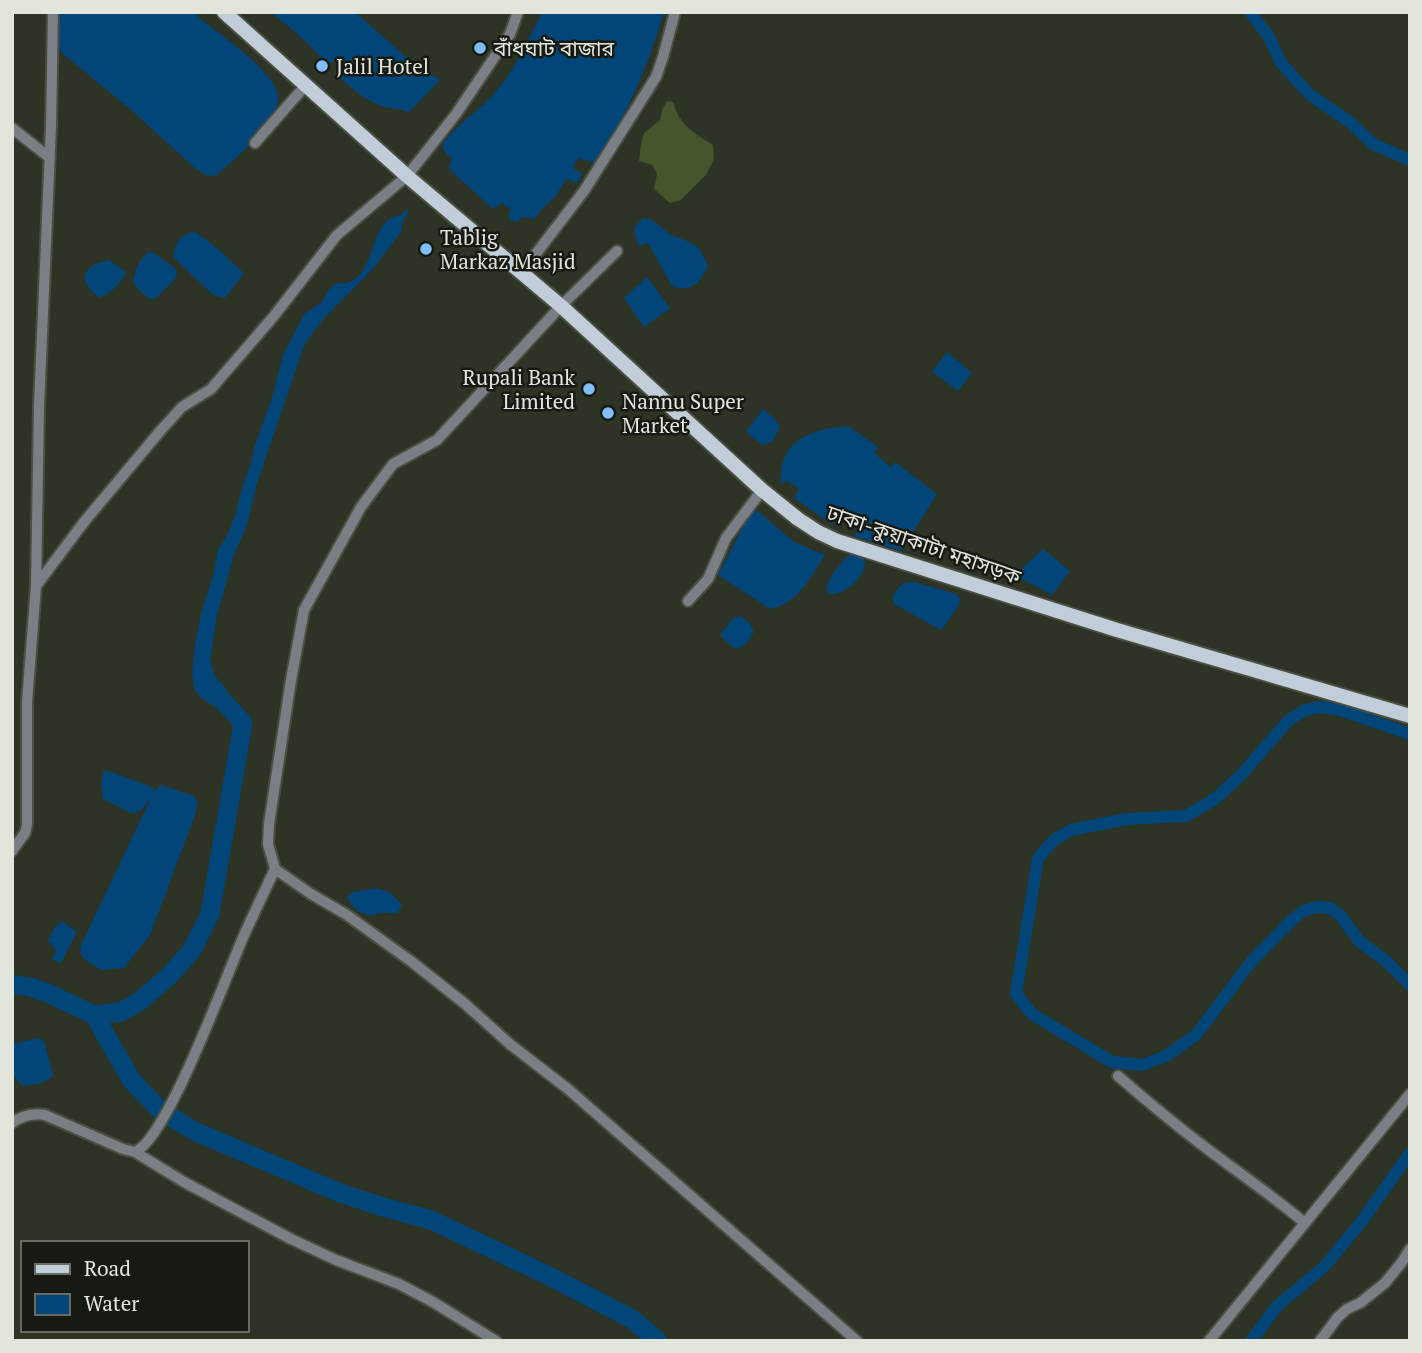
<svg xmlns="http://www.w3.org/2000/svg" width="1422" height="1353" font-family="'PT Serif','Noto Sans Bengali',serif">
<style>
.green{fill:#45552c}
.water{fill:#024679}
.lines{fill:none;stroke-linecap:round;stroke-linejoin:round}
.canal{stroke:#024679;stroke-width:12}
.river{stroke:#024679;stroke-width:19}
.minor-casing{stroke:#4a4f42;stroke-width:14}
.major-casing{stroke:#4a4f42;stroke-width:18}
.minor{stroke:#797f84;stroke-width:10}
.major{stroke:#c1cdd9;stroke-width:14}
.poi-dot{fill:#80bdfa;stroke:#171a13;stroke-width:2.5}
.labels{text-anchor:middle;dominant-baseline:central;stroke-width:5;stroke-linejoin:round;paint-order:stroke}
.poi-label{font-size:21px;fill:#e1e5dc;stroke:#171a13;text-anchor:start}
.street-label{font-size:21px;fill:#e1e5dc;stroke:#171a13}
</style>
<rect width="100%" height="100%" fill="#2d3325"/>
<path class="green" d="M 667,101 L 673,102 C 680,126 693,132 713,145 L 714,159 L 706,175 L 681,200 L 670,203 L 654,189 L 657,174 L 652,165 L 639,161 L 641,143 L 644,133 L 660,120 L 662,110 Z"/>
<path class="water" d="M 59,12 L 196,12 L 198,17 C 217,32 276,72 278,96 C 280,122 234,160 215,176 L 206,175 L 196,169 L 130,109 L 62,53 C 54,42 59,25 59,12 Z
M 270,12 L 355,12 L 406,57 L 440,80 L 409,112 C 398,108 391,109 382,106 C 366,101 352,88 340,78 L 349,64 L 338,56 L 328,66 C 312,45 291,28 270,12 Z
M 542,12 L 664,12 C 649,63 626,121 593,163 L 579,158 L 572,167 L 582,174 L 579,181 L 576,183 L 569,179 L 566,180 L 555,197 L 542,209 L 534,219 L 523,217 L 516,222 L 510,219 L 508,216 L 511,210 L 502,203 L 493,209 L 450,170 L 449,167 L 452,158 L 446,154 L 442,146 C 451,129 478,111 492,96 C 514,72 528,41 542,12 Z
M 406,210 L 409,213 C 404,218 401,223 402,230 C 392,244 381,259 369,273 C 346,297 321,317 304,346 L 257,483 L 247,525 L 234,555 L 217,615 L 210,661 L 215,676 L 226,689 L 215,707 L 201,698 L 194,688 L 192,673 L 195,645 L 201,614 L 214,572 L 218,549 L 227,536 L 236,513 L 240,495 L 251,462 L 255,445 L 272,398 L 283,355 L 304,314 L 321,303 L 328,291 L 336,283 C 337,283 346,284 347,283 C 377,274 369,217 400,216 Z
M 643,218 L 652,220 L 671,235 L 685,240 L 699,248 L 708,266 C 700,283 691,293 672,286 L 648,243 L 639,246 C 634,232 631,229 643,218 Z
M 196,232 L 219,250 L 244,273 L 225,298 L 213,295 L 173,257 C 175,243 181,233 196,232 Z
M 149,252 L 154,253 L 176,269 L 177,274 L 175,279 L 155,299 C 145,299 139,290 133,282 C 134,272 140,257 149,252 Z
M 109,260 L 126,272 C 121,285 112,291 100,298 C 76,280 81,266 109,260 Z
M 647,277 L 670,308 L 644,327 L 624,298 Z
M 947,352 L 972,373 L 958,391 L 932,372 Z
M 763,409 L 775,419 L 780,427 L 773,441 L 762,445 L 746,432 Z
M 848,426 L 878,447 L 874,453 L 891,467 L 895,462 L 937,494 L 901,551 L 854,536 L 861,524 L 843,511 L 833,525 L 794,498 L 799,489 L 787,481 L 781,484 C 778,440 811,429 848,426 Z
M 753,507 L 794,542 L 825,555 C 810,578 799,603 770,609 L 718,575 Z
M 1043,549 L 1070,571 L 1052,595 L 1015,575 Z
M 851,554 C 885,555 849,598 829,594 L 826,589 C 829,576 841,562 851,554 Z
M 915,582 L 956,594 L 961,601 L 947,623 L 941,630 L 894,604 C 890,595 897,590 903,583 Z
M 740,616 L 749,622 L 754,632 L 746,644 L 738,649 L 731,646 L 720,635 L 733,618 Z
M 104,770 L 112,772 L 154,788 L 154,792 L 161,785 L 194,796 L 198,802 L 195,815 L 150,935 L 124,968 L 101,970 L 85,960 L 80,953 L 81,945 L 151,798 L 141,810 L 133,814 L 103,799 L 101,783 Z
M 376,888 L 389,892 L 402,904 L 398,913 C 392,914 386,912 380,913 C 372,914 378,916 369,915 C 359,914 351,906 347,897 L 353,892 Z
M 62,921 L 77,932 L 61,963 L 52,960 L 56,950 L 48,941 L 55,927 Z
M 39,1038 L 44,1041 L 53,1075 C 47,1084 33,1084 24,1086 C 8,1077 12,1060 12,1044 Z"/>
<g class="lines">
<path class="canal" d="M 1250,12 L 1269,37 L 1281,63 L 1309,94 L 1351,123 L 1373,144 L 1410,160
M 1410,734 L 1340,710 L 1321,707 L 1305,710 L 1289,720 L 1241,775 L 1215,799 L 1186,816 L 1127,819 L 1071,830 L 1054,840 L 1038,858 L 1016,994 L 1032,1014 L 1112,1062 L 1142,1065 L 1166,1056 L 1196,1035 L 1251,962 L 1291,921 L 1303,911 L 1317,907 L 1330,908 L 1341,916 L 1359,941 L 1386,961 L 1410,985
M 1251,1341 L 1277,1306 L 1324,1267 L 1362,1221 L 1410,1153"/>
<path class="river" d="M 12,984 L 30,987 L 50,994 L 94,1015 L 132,1081 L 160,1110 L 194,1131 L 340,1193 L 383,1207 L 431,1220 L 551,1277 L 632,1319 L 658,1341
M 94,1015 L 121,1012 L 140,1001 L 170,975 L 192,950 L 210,914 L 243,723 L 224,702 L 209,688 L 203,679"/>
<g class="minor-casing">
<path id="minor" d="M 12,128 L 50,158
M 255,143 L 305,86
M 522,272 L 584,191 L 656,77 L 663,57 L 675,12
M 36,586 L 84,522 L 161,430 L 182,407 L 211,389 L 274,316 L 337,235 L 407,176 L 456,114 L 510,34 L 518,12
M 688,601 L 708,579 L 726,538 L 762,490
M 12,851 L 25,833 L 27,825 L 27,702 L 36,586 L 39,406 L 51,126 L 53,12
M 275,869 L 311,894 L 347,915 L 412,962 L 464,1003 L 511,1045 L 568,1089 L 857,1341
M 1118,1076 C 1148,1102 1178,1127 1210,1151 C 1242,1175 1274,1197 1305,1223
M 12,1123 C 23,1115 33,1113 45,1115 L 123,1149 L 135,1152 C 168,1138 227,973 245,933 C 255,911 265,890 275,869 L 268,844 L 269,824 L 291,680 L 304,610 L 361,507 L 393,464 L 437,440 L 561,306 L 617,251
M 135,1152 L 184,1182 L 291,1239 L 336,1260 L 399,1284 L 433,1302 L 496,1341
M 1209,1341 L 1410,1094
M 1320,1341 L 1338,1317 L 1347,1309 L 1360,1303 L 1385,1283 L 1402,1262 L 1410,1249"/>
</g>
<g class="major-casing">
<path id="major" d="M 224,12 L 407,176 L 561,306 L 762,490 L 798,519 L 818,532 L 837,541 L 859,548 L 1117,630 L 1410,716"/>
</g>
<use href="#minor" class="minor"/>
<use href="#major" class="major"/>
</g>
<g class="poi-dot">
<circle cx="480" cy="48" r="7"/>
<circle cx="322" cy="66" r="7"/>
<circle cx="426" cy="249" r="7"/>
<circle cx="589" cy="389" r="7"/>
<circle cx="608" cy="413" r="7"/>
</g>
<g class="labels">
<g class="poi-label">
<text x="494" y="48">বাঁধঘাট বাজার</text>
<text x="336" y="66">Jalil Hotel</text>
<text x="440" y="237">Tablig<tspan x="440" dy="24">Markaz Masjid</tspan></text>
<text x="575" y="377" text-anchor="end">Rupali Bank<tspan x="575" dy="24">Limited</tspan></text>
<text x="622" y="401">Nannu Super<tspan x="622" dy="24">Market</tspan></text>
</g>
<g class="street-label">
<text transform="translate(924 544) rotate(19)">ঢাকা-কুয়াকাটা মহাসড়ক</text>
</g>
</g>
<rect width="1422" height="1353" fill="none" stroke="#e1e5dc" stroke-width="28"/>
<rect x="21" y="1241" width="228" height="91" fill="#171a13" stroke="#686b63" stroke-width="2"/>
<rect x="35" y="1264" width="35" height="10" fill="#c1cdd9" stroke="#686b63" stroke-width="2"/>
<text x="84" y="1276" font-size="21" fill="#e1e5dc">Road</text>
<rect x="35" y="1294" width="35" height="21" fill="#024679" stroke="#686b63" stroke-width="2"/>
<text x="84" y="1311" font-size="21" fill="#e1e5dc">Water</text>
</svg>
